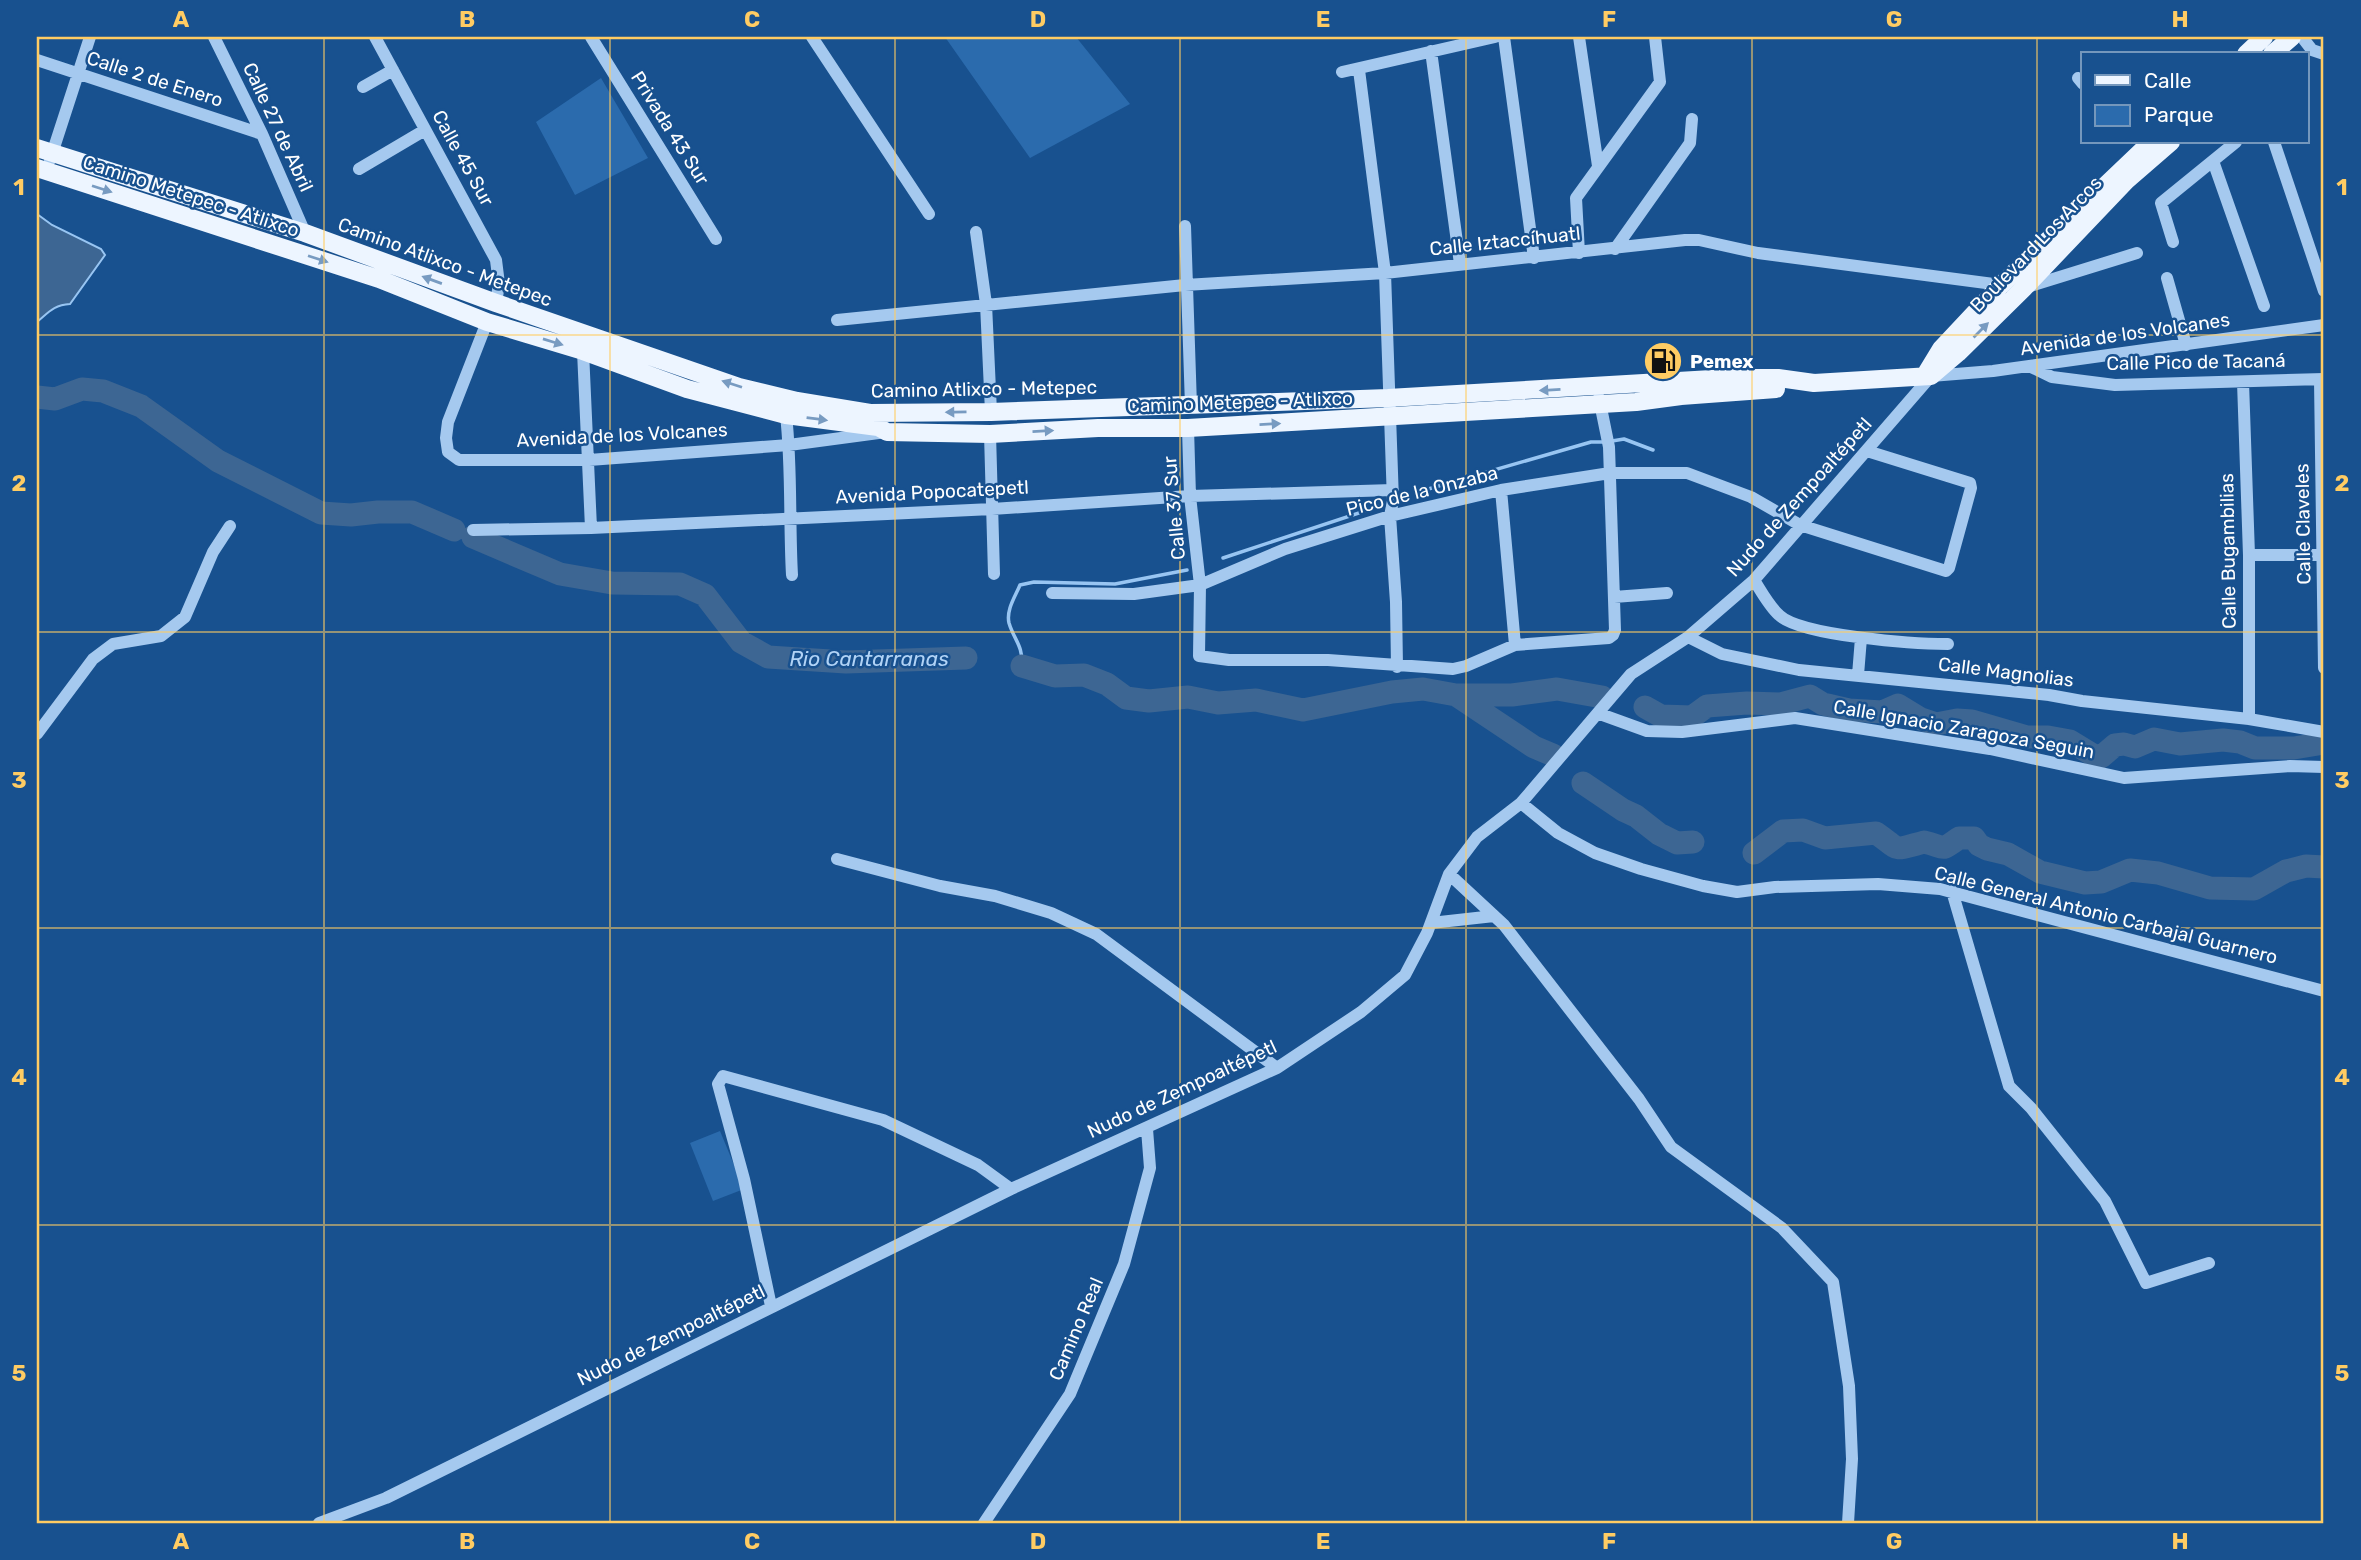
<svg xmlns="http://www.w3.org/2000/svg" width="2361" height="1560" font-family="Rubik,sans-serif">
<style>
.green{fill:#2b6bad}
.water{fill:#3d6693;stroke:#98c5f2;stroke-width:2}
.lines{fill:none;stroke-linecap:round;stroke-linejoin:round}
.stream{stroke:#98c5f2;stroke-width:3.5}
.river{stroke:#3d6693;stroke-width:23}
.minor{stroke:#a5c9ef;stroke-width:12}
.major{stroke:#edf5ff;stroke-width:18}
.oneway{fill:#789bc1}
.grid{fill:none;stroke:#ffcc63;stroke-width:2;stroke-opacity:0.55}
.labels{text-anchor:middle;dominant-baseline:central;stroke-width:5;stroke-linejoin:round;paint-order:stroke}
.street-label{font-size:19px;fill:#fff;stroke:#18518f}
.poi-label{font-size:19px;font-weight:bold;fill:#fff;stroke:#18518f;text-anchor:start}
.water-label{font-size:21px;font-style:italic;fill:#b1d3f6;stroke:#18518f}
.neatline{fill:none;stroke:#ffcc63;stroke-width:2.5}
.grid-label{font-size:23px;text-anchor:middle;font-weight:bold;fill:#ffcc63}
</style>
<rect width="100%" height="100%" fill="#18518f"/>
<path class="green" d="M 945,37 L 1076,37 L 1130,104 L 1030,158 Z
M 601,78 L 648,158 L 575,195 L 536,122 Z
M 720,1131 L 744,1189 L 713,1201 L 690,1143 Z"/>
<path class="water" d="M 37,214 L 52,225 L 101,249 L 105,255 L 70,304 C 54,305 49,312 37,322 Z"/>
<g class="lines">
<path class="stream" d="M 1612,441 L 1624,439 L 1653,450
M 1418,492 L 1591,442 L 1603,442
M 1223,558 L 1380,506
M 1022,666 C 1023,645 1014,640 1009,623 C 1006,610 1015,597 1020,585 L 1034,582 L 1115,584 L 1187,570"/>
<path class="river" d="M 37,397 L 55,399 L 82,389 L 103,391 L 141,406 L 218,461 L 321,513 L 351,515 L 378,512 L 412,512 L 454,530
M 473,537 L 560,574 L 612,583 L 680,584 L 705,595 L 741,642 L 768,657 L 846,662 L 966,658
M 1022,666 L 1055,676 L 1084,675 L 1107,684 L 1126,698 L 1149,701 L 1188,697 L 1218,703 L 1256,700 L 1303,710 L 1392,692 L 1423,689 L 1456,695 L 1534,747 L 1553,755
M 1456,695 L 1512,695 L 1557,689 L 1602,697
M 1645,707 L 1661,716 L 1692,717 L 1707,706 L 1747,703 L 1780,704 L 1810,696 L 1823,704 L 1849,710 L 1882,712 L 1898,705 L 1921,719 L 1936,724 L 1957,720 L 1972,721 L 2027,737 L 2048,737 L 2070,741 L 2093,755 L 2101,757 L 2115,745 L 2124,744 L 2135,747 L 2154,739 L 2180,744 L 2223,740 L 2240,742 L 2255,748 L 2294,748 L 2324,743
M 1583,783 L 1623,810 L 1636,816 L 1659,834 L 1677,843 L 1693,842
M 1754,853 L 1783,831 L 1803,830 L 1825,838 L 1876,833 C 1902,851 1891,851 1924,842 C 1947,847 1938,853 1959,838 L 1974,838 L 1979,845 L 1987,849 L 2008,854 L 2040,872 L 2085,883 L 2101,882 L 2130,870 L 2158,873 L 2210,888 L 2254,889 L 2286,871 L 2306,866 L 2324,867"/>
<path class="minor" d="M 214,37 L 262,134 L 305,233
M 375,37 L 496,260 L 499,284 L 496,303
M 591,37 L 716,239
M 812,37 L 929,214
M 1504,37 L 1534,258
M 1579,37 L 1598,166
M 2302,37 L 2312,50 L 2324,54
M 1431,51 L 1460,264
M 37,60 L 262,134
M 1359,70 L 1385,273 L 1393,501 L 1390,516 L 1396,602 L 1397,667
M 1342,72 L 1495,37
M 2078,78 L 2083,84
M 363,87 L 393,70
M 2274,142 L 2324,291
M 50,160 L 90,37
M 2213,161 L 2264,306
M 359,169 L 425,130
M 1185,226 L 1191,406
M 976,232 L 986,304 L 991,412
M 2173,242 L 2161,203 L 2236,142
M 1615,249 L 1690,143 L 1692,119
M 1579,253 L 1576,198 L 1660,82 L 1655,37
M 2167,278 L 2186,345
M 837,320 L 1185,285 L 1385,273 L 1685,240 L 1699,240 L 1758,253 L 2024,288 L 2137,253
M 487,322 L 448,422 L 446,438 L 448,452 L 459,460 L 589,460 L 789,445 L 886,432
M 583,351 L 591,528
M 2029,366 L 2052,377 L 2115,385 L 2324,379
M 2320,380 L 2324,668
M 2243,382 L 2249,555 L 2249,719
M 786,415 C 792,468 789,522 792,575
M 1188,428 L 1190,496 L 1200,585 L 1199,656 L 1229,660 L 1328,660 L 1453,669 L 1466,666 L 1515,645 L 1609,638 L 1613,635 L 1615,630 L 1609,447 L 1599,398
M 990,434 L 994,574
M 1501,490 L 1515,645
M 473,530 L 591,528 L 992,509 L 1190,496 L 1393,490
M 2249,555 L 2324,555
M 1754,580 C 1761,591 1769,606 1779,615 C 1801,636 1916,644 1948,644
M 1052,593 L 1134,594 L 1200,585 L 1285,549 L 1390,516 L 1501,490 L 1610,473 L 1687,473 L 1751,497 L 1800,525 L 1946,571 L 1949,568 L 1971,488 L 1970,483 L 1867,451
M 1614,597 L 1667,593
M 1688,637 L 1722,654 L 1799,670 L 2049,695 L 2082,701 L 2249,719 L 2324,732
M 1858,675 L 1861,638
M 1600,714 L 1647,731 L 1682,732 L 1795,718 L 1990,749 L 2124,778 L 2290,766 L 2324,767
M 37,734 L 93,659 L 113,644 L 161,636 L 185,617 L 213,552 L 230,526
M 1521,803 L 1558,833 L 1595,853 L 1641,869 L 1703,886 L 1737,892 L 1775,887 L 1878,884 L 1940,889 L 2324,991
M 837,859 L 940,886 L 995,896 L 1051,913 L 1096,934 L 1277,1068
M 1449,874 L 1504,925 L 1639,1099 L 1671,1147 L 1782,1228 L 1833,1282 L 1849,1386 L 1852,1459 L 1848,1523
M 1952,891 L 2009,1086 L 2031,1108 L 2105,1201 L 2146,1283 L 2209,1263
M 1431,923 L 1494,916
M 771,1306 L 744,1179 L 718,1084 L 723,1076 L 883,1120 L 978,1165 L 1011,1189
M 319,1523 L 386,1498 L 1011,1189 L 1277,1068 L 1361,1012 L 1405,975 L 1427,933 L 1449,874 L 1477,837 L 1521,803 L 1631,674 L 1688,637 L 1754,580 L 1931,376 L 1993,371 L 2324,325
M 984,1523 L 1070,1394 L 1124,1264 L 1150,1168 L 1147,1129"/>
<path class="major" d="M 2246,54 L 2264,37
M 2272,54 L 2292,37
M 37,148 L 305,233 L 496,303 L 739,387 L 797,401 L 870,413 L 991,412 L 1388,398 L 1729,378 L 1778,378 L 1814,383 L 1931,376 L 1958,353 L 2024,288 L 2126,181 L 2171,142
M 37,168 L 379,279 L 487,322 L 583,351 L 687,389 L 786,415 L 878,427 L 887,432 L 990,434 L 1098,428 L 1188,428 L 1636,402 L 1681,396 L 1776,389
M 1927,372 L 1941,349 L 2001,285 L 2151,142"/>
</g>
<defs><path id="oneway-solid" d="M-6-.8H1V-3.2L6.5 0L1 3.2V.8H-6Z" transform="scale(1.75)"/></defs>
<g class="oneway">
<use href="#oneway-solid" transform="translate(102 189) rotate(18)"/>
<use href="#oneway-solid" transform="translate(318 259) rotate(18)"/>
<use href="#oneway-solid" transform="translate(432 280) rotate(-160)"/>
<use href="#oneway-solid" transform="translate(1981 330) rotate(-45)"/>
<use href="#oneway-solid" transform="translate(553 342) rotate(17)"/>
<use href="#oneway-solid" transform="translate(732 384) rotate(-162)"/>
<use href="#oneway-solid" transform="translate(1550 390) rotate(177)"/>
<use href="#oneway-solid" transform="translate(956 412) rotate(179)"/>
<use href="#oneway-solid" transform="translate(817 419) rotate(7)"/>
<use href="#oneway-solid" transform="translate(1270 424) rotate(-3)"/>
<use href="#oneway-solid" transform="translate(1043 431) rotate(-3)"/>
</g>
<path class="grid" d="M 324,37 L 324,1523M 610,37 L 610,1523M 895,37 L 895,1523M 1180,37 L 1180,1523M 1466,37 L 1466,1523M 1752,37 L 1752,1523M 2037,37 L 2037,1523M 37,335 L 2324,335M 37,632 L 2324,632M 37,928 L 2324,928M 37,1225 L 2324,1225"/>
<defs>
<g id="fuel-disc" transform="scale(2.0125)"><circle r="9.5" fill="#ffcc63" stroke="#18518f"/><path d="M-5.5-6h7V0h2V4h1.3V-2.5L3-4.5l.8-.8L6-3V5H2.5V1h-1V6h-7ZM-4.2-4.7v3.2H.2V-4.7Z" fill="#111"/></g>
</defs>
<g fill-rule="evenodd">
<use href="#fuel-disc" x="1663" y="361"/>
</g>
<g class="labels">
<g class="street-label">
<text transform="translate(155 79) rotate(18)">Calle 2 de Enero</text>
<text transform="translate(278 127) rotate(65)">Calle 27 de Abril</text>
<text transform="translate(670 128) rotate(58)">Privada 43 Sur</text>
<text transform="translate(463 158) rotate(61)">Calle 45 Sur</text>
<text transform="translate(191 196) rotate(18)">Camino Metepec - Atlixco</text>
<text transform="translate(1505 241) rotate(-6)">Calle Iztaccíhuatl</text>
<text transform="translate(2036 244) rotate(-46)">Boulevard Los Arcos</text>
<text transform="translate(445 262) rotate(20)">Camino Atlixco - Metepec</text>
<text transform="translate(2125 334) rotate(-8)">Avenida de los Volcanes</text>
<text transform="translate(2196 362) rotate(-1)">Calle Pico de Tacaná</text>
<text transform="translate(984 389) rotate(-1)">Camino Atlixco - Metepec</text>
<text transform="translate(1240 402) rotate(-2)">Camino Metepec - Atlixco</text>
<text transform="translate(622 435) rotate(-3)">Avenida de los Volcanes</text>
<text transform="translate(1422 491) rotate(-14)">Pico de la Onzaba</text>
<text transform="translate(932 492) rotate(-3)">Avenida Popocatepetl</text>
<text transform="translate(1799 497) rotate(-48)">Nudo de Zempoaltépetl</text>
<text transform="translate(1174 508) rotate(-95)">Calle 37 Sur</text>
<text transform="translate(2303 524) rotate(-91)">Calle Claveles</text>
<text transform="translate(2228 551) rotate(-91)">Calle Bugambilias</text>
<text transform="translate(2006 672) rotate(7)">Calle Magnolias</text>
<text transform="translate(1964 729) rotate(10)">Calle Ignacio Zaragoza Seguin</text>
<text transform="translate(2106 915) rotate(14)">Calle General Antonio Carbajal Guarnero</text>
<text transform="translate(1182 1089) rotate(-25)">Nudo de Zempoaltépetl</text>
<text transform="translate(1076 1329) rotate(-67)">Camino Real</text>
<text transform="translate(671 1335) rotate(-26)">Nudo de Zempoaltépetl</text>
</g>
<g class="poi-label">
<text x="1690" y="361">Pemex</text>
</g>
<g class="water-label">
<text x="869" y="658">Rio Cantarranas</text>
</g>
</g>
<rect width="2361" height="1560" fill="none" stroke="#18518f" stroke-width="77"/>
<rect x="2081" y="52" width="228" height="91" fill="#18518f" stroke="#7497bc" stroke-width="2"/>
<rect x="2095" y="75" width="35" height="10" fill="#edf5ff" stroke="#7497bc" stroke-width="2"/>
<text x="2144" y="88" font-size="21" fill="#ffffff">Calle</text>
<rect x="2095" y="105" width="35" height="21" fill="#2b6bad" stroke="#7497bc" stroke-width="2"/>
<text x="2144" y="122" font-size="21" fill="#ffffff">Parque</text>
<rect x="38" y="38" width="2284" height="1484" class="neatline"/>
<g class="grid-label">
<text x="181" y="27">A</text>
<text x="467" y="27">B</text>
<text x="752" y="27">C</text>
<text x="1038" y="27">D</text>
<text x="1323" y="27">E</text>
<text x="1609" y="27">F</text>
<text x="1894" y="27">G</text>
<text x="2180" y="27">H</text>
<text x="19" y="195">1</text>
<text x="2342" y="195">1</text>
<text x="19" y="491">2</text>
<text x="2342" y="491">2</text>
<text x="19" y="788">3</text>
<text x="2342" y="788">3</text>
<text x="19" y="1085">4</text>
<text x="2342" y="1085">4</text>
<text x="19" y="1381">5</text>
<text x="2342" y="1381">5</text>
<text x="181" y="1549">A</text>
<text x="467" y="1549">B</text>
<text x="752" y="1549">C</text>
<text x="1038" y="1549">D</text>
<text x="1323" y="1549">E</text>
<text x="1609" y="1549">F</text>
<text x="1894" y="1549">G</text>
<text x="2180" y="1549">H</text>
</g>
</svg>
